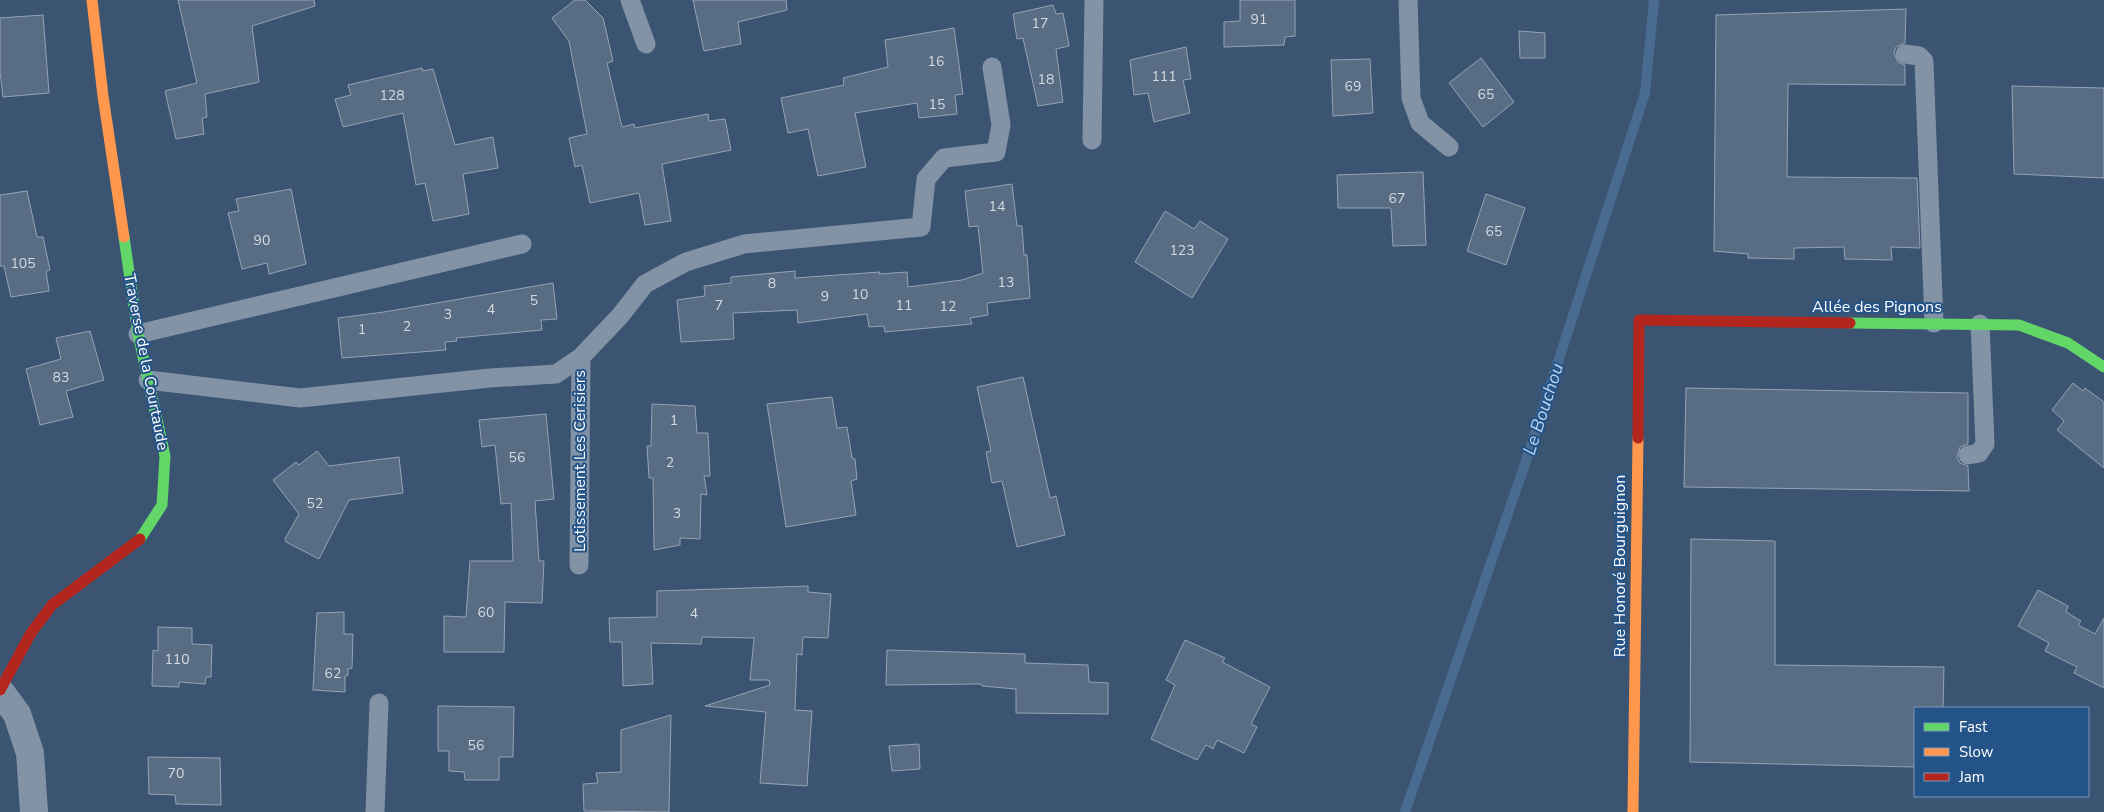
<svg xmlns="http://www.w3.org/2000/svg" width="2104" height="812" font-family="'Nunito Sans',sans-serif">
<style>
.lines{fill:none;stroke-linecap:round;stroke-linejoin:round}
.stream{stroke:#4a6b90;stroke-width:10}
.building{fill:#586c84;stroke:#95a4b5}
.lane{stroke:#8293a6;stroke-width:19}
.street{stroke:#8293a6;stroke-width:28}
.fast{stroke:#63d668;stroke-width:11}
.slow{stroke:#ff974d;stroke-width:11}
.jam{stroke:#b3261e;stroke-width:11}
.labels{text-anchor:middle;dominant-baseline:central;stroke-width:4;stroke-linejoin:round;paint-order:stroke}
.number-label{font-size:14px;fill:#d5dae0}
.street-label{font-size:16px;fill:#fff;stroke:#245388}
.water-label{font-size:18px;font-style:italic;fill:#bbd5f1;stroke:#245388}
</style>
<rect width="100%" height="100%" fill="#3b5472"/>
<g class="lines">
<path class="stream" d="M 1405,812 L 1526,461 L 1645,93 L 1654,0"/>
</g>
<path class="building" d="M 178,0 L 314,0 L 315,6 L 252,26 L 259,82 L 205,94 L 207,117 L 202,118 L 204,134 L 176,139 L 165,91 L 197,83 Z
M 575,0 L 585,0 L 603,18 L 613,61 L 607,63 L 622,127 L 634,124 L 635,128 L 708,114 L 709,121 L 725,119 L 731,150 L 662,164 L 671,221 L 645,225 L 639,193 L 590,203 L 582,165 L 575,167 L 569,138 L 587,134 L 569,41 L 552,18 Z
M 693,0 L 786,0 L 787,10 L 738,22 L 741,44 L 704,51 Z
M 1240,0 L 1295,0 L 1295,36 L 1285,37 L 1284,45 L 1224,47 L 1224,22 L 1240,21 Z
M 1053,5 L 1056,14 L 1063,13 L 1069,46 L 1056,49 L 1063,102 L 1038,106 L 1023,38 L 1017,39 L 1013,14 Z
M 1906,9 L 1905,43 L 1896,47 L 1894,53 L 1898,62 L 1905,65 L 1905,85 L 1788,84 L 1787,177 L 1917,178 L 1920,248 L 1891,247 L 1892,260 L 1845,259 L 1844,247 L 1794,248 L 1794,259 L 1748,258 L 1748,254 L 1714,251 L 1716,15 Z
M 43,15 L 49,93 L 3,97 L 0,72 L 0,18 Z
M 954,28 L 963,94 L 955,95 L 957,114 L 919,118 L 917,103 L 855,113 L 866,167 L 818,176 L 808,129 L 788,133 L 781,98 L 844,85 L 843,78 L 888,67 L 885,40 Z
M 1519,31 L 1545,33 L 1545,58 L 1520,58 Z
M 1186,47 L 1191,79 L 1183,80 L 1190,113 L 1154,122 L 1148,93 L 1134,95 L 1130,60 Z
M 1481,58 L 1514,102 L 1483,127 L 1449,83 Z
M 1370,59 L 1373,113 L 1333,116 L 1331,60 Z
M 422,68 L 423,71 L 433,69 L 455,145 L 493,137 L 498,168 L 463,174 L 469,214 L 433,221 L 425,183 L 416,185 L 403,113 L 343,127 L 335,99 L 351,95 L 348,85 Z
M 2012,86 L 2104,88 L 2104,178 L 2014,174 Z
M 1423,172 L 1426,245 L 1393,246 L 1391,208 L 1338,208 L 1337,175 Z
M 1012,184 L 1017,226 L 1022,226 L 1024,255 L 1027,255 L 1030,298 L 987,303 L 988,315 L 970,318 L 972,324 L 885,332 L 884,326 L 869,327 L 867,314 L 798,323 L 797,310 L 733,313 L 734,339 L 681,342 L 677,300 L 705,296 L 704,286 L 731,283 L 731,277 L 795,271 L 795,278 L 880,272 L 879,274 L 907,272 L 908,287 L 962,280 L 983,273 L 978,226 L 969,227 L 965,191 Z
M 291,189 L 306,264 L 269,274 L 267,263 L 242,269 L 228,213 L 239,211 L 236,199 Z
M 27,191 L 37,237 L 43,237 L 50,270 L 46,271 L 49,291 L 11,297 L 4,266 L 0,266 L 0,195 Z
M 1486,194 L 1525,208 L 1506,265 L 1467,251 Z
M 1165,211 L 1194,229 L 1200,221 L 1228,239 L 1192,298 L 1135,262 Z
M 553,283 L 557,319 L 541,320 L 542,330 L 456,338 L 457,341 L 445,342 L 446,350 L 342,358 L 338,318 L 384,312 Z
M 90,331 L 104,380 L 66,391 L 73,417 L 40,425 L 26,369 L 61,359 L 56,338 Z
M 1023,377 L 1050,498 L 1056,496 L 1065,535 L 1017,547 L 1002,481 L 992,483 L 986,452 L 991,451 L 977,387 Z
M 2073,383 L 2083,391 L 2085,388 L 2104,402 L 2104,468 L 2057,430 L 2064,421 L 2052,410 Z
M 1686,388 L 1968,393 L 1968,444 L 1960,447 L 1957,457 L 1960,463 L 1968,466 L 1969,491 L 1684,487 Z
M 832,397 L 837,428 L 847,427 L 852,458 L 855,459 L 857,479 L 851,481 L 856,515 L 786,527 L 767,404 Z
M 652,404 L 695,406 L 697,433 L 708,433 L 710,476 L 704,476 L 707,495 L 701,494 L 700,539 L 680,538 L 680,545 L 654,550 L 653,478 L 649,478 L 647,446 L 651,446 Z
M 546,414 L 554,499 L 535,501 L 539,561 L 544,561 L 542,603 L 505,602 L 504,652 L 444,652 L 444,616 L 466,617 L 470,561 L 513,561 L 511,503 L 501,504 L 495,445 L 482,447 L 479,420 Z
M 317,451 L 329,466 L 399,457 L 403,493 L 349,500 L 319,559 L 286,542 L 285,539 L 299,514 L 273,480 L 296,462 L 299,465 Z
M 1691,539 L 1775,541 L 1775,665 L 1944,667 L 1943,708 L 1915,708 L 1915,767 L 1690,762 Z
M 808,586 L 808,592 L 831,594 L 828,638 L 803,637 L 802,655 L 797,654 L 795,710 L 812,711 L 807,786 L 760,783 L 766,712 L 705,706 L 770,685 L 769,680 L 750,680 L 754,638 L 702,637 L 701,644 L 651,643 L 653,684 L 623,686 L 622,642 L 610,642 L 609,618 L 657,617 L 657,591 Z
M 2038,590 L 2068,606 L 2066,612 L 2081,621 L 2078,625 L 2095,634 L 2104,618 L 2104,688 L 2074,673 L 2077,667 L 2045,651 L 2049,643 L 2018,626 Z
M 344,612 L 344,634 L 353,634 L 352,668 L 348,669 L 348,675 L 345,676 L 345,692 L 313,690 L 317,613 Z
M 158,627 L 192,628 L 192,644 L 212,645 L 211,677 L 206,677 L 205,684 L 179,682 L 179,687 L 152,686 L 153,650 L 158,651 Z
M 1185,640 L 1225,658 L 1222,662 L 1270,687 L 1251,724 L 1257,727 L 1244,753 L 1217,740 L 1213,749 L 1206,745 L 1197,760 L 1151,739 L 1175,685 L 1166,680 Z
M 887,650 L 1025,654 L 1025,663 L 1088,665 L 1089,682 L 1108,683 L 1108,714 L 1016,713 L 1016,689 L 982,686 L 981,684 L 886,685 Z
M 438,706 L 514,707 L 513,757 L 499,757 L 499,780 L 465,780 L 464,772 L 449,771 L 449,751 L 438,751 Z
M 671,715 L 669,812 L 584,811 L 583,784 L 598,783 L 596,773 L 621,772 L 621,730 Z
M 919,744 L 920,769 L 892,771 L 889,746 Z
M 148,757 L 220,758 L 221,805 L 176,804 L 175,795 L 149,794 Z"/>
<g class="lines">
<path class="lane" d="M 630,0 L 646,44
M 1408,0 L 1411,98 L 1420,123 L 1449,147
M 1905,54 L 1919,56 L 1924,61 L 1934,323
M 1092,140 L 1094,0
M 138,334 L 522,244
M 148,380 L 300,398 L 490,378 L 556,374 L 581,357 L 620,316 L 645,284 L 686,262 L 744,244 L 921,227 L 926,179 L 944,158 L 996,152 L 1001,125 L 992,67
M 1968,455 L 1979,453 L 1985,444 L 1980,324
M 579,565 L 581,357
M 375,812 L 379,703"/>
<path class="street" d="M 0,691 L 17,714 L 30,753 L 34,812"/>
<path class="fast" d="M 124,237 L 138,334 L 165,456 L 162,505 L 140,539
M 1850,323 L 2019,325 L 2068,343 L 2104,367"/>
<path class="slow" d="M 92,0 L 103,96 L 124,237
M 1633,812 L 1638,438"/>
<path class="jam" d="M 1638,438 L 1639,320 L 1850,323
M 0,690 L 31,633 L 52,605 L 140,539"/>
</g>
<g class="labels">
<g class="number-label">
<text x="1259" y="19">91</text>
<text x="1040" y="23">17</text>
<text x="936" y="61">16</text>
<text x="1164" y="76">111</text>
<text x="1046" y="79">18</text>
<text x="1353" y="86">69</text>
<text x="1486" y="94">65</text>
<text x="392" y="95">128</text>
<text x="937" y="104">15</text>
<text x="1397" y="198">67</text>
<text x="997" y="206">14</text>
<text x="1494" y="231">65</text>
<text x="262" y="240">90</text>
<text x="1182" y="250">123</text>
<text x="23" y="263">105</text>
<text x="1006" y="282">13</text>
<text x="772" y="283">8</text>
<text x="860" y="294">10</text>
<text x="825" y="296">9</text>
<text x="534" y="300">5</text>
<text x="719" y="305">7</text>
<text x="904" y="305">11</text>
<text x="948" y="306">12</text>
<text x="491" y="309">4</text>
<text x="448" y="314">3</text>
<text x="407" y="326">2</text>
<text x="362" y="329">1</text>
<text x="61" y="377">83</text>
<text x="674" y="420">1</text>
<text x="517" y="457">56</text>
<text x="670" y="462">2</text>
<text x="315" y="503">52</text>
<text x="677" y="513">3</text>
<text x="486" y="612">60</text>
<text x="694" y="613">4</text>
<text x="177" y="659">110</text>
<text x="333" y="673">62</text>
<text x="476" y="745">56</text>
<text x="176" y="773">70</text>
</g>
<g class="street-label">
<text x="1877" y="307">Allée des Pignons</text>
<text transform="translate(146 362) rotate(79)">Traverse de la Courtaude</text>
<text transform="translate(580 461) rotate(-90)">Lotissement Les Cerisiers</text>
<text transform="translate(1620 566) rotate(-90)">Rue Honoré Bourguignon</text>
</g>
<g class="water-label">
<text transform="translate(1543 409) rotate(-72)">Le Bouchou</text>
</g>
</g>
<rect x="1914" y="707" width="175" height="90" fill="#245388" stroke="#7c98b8"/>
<rect x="1924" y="723" width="25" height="8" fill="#63d668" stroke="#7c98b8"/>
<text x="1959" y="732" font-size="15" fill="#ffffff">Fast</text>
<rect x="1924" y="748" width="25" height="8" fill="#ff974d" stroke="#7c98b8"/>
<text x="1959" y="757" font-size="15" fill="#ffffff">Slow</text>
<rect x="1924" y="773" width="25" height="8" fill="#b3261e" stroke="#7c98b8"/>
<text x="1959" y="782" font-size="15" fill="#ffffff">Jam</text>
</svg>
